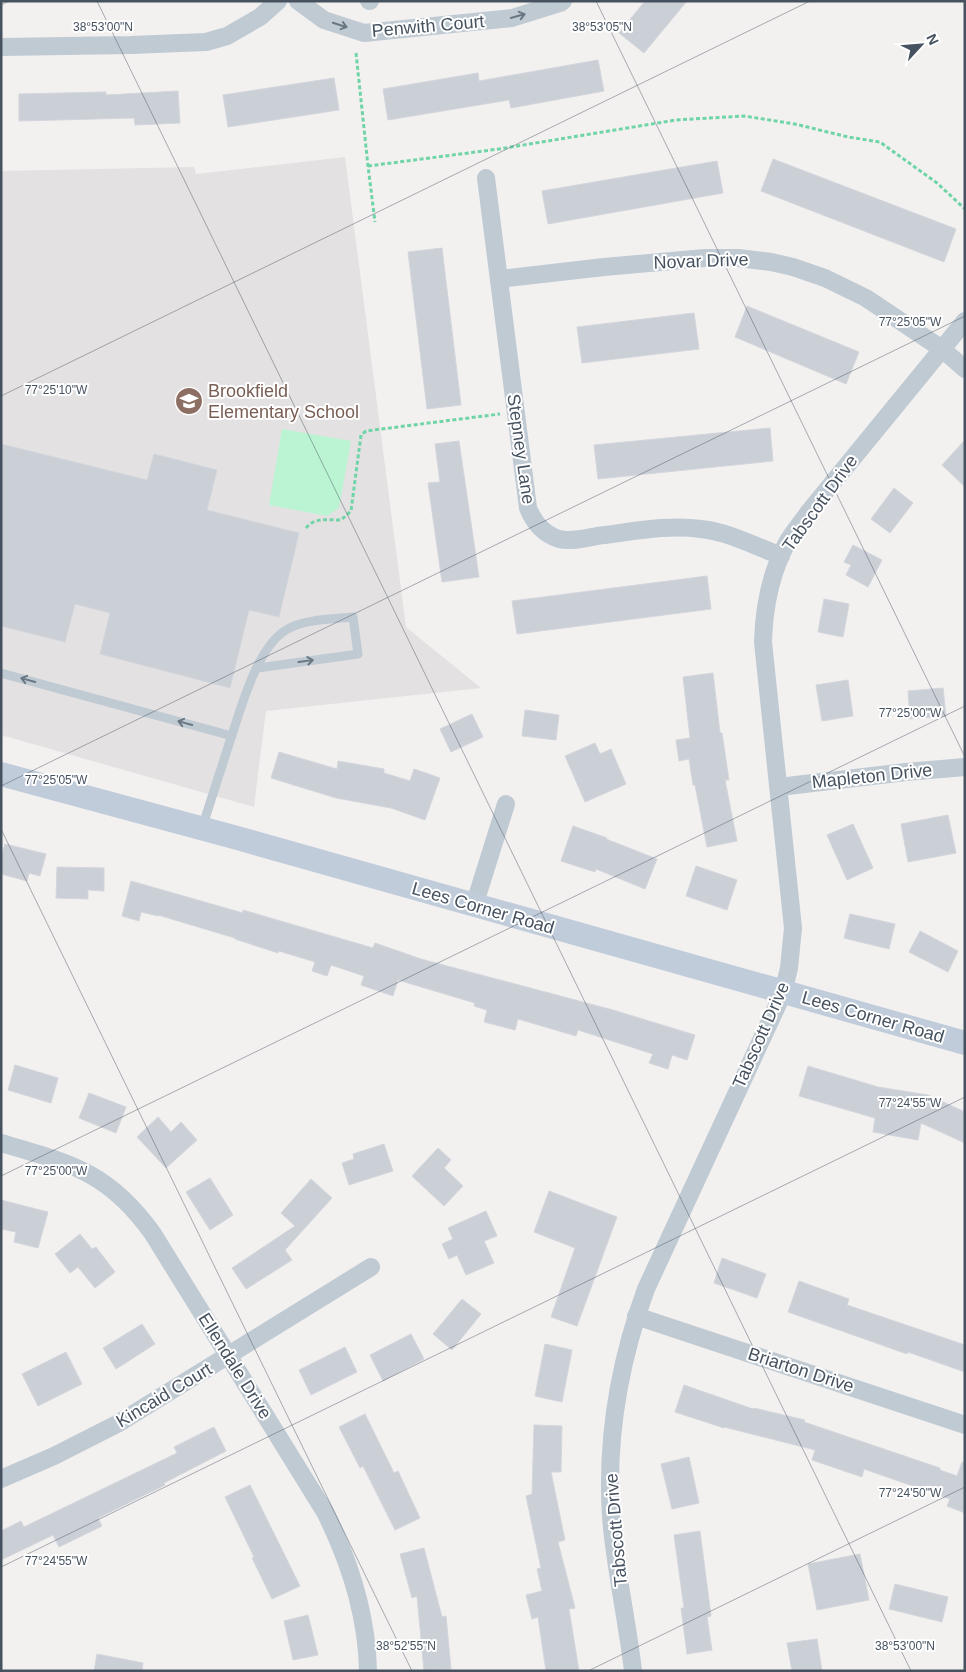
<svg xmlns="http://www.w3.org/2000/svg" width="966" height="1672" font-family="Helvetica,sans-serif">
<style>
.education{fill:#e4e1e2}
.green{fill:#bbf4d3}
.building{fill:#cbcfd6;stroke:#d3d6dc}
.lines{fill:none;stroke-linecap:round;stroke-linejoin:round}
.path{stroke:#6fd5a7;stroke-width:3;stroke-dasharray:4 2.5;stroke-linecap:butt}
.lane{stroke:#bfcad3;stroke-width:9}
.street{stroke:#bfcad3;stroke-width:18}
.secondary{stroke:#c1ccdb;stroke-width:24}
.oneway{stroke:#6a7682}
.ticks{fill:none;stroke:#465260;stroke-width:1;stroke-opacity:0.45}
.labels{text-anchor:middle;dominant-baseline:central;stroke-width:4;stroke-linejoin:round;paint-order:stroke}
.street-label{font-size:18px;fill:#465260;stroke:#fff}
.education-label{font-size:18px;fill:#785e54;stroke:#fff;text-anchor:start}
.ticks-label{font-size:12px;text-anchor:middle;fill:#465260;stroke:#fff;stroke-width:4;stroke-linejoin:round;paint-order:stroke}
</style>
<rect width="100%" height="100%" fill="#f3f0f0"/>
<path class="education" d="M 345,157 L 406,627 L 481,688 L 266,711 L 254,807 L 1,735 L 1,171 L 194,167 L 196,174 Z"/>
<path class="green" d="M 282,429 L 351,441 L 339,508 L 327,516 L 269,505 Z"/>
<path class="building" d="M 645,1 L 687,1 L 644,53 L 619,33 Z
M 598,60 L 604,91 L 511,108 L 509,100 L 388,120 L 383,89 L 478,73 L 479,81 Z
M 334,78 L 339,110 L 228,127 L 223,95 Z
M 178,91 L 180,123 L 135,125 L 134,118 L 19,121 L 19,94 L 106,92 L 106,95 Z
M 773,159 L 956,229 L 944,262 L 761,191 Z
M 717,161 L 723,193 L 548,224 L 542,191 Z
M 442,248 L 461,405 L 427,409 L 408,252 Z
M 747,306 L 859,352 L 846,384 L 735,337 Z
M 694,313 L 699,349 L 582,363 L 577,327 Z
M 770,428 L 773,461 L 598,479 L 594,445 Z
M 965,440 L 965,487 L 942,465 Z
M 459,441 L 479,577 L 442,582 L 428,483 L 440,482 L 435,444 Z
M 1,444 L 147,480 L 154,454 L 217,470 L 207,510 L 299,533 L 279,617 L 249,610 L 230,688 L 100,654 L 110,613 L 75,604 L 65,642 L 1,626 Z
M 894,488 L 913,503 L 890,533 L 871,519 Z
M 853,545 L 882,560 L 868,587 L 846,575 L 851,565 L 844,562 Z
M 707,576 L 711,609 L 517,634 L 512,601 Z
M 824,599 L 849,604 L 843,637 L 818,632 Z
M 713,673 L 720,733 L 722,733 L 729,780 L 725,780 L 737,841 L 707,847 L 695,785 L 693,785 L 689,759 L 679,761 L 676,740 L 690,738 L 683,677 Z
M 848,680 L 853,716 L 822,721 L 816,685 Z
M 943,688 L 946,716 L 910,719 L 908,691 Z
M 525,710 L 559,715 L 556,740 L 522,736 Z
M 472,714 L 483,737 L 451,752 L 440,729 Z
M 595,743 L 600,754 L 611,749 L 626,784 L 585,802 L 565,756 Z
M 279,752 L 337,769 L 338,761 L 384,769 L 384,773 L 410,781 L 414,769 L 440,778 L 425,820 L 391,808 L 336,798 L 271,778 Z
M 948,815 L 956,853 L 908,862 L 901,824 Z
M 853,824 L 873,868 L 847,880 L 827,835 Z
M 573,826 L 607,838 L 606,839 L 657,859 L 645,889 L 596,869 L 595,872 L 561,861 Z
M 5,844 L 46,854 L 40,876 L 29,873 L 27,881 L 1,874 L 1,857 Z
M 696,866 L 737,880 L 727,910 L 686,896 Z
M 57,867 L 104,868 L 104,891 L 88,890 L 88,899 L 56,898 Z
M 131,881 L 243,913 L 243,910 L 373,948 L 375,943 L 421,959 L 613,1010 L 695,1035 L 687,1060 L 672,1055 L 668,1069 L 649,1063 L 653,1054 L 578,1030 L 576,1036 L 518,1019 L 515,1030 L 484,1022 L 487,1010 L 474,1006 L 475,1003 L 398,980 L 393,996 L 361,985 L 364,976 L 331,965 L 327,976 L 312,971 L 315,962 L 279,951 L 278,953 L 235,939 L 235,938 L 158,915 L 158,916 L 141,912 L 139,921 L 122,916 Z
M 850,914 L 895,924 L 889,949 L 844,938 Z
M 920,931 L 958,951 L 948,972 L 909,952 Z
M 15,1065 L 58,1078 L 51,1103 L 8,1090 Z
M 808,1066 L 878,1087 L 928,1095 L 965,1112 L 965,1143 L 921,1123 L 918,1140 L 873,1132 L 875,1118 L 799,1096 Z
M 89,1093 L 126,1107 L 116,1133 L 79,1118 Z
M 158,1117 L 171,1132 L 181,1122 L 197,1140 L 166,1168 L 137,1137 Z
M 384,1144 L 393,1171 L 349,1185 L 342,1163 L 354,1159 L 353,1154 Z
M 438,1148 L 451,1160 L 444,1168 L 463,1186 L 444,1206 L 412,1176 Z
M 210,1178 L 233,1215 L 210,1230 L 186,1192 Z
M 311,1179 L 332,1198 L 285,1250 L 292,1260 L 246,1289 L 232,1268 L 295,1226 L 281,1213 Z
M 549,1191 L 617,1217 L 577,1326 L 551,1317 L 575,1248 L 534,1232 Z
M 1,1200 L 48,1212 L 38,1248 L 14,1242 L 16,1232 L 1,1229 Z
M 486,1211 L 497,1236 L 484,1241 L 494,1263 L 466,1275 L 457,1255 L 449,1259 L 442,1244 L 453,1239 L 448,1228 Z
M 80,1234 L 92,1249 L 96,1247 L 115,1272 L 95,1288 L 78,1267 L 70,1273 L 55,1254 Z
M 722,1258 L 766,1274 L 757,1298 L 714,1283 Z
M 799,1281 L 849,1299 L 847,1305 L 965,1345 L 965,1372 L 908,1352 L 907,1354 L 788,1312 Z
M 462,1299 L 481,1314 L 452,1350 L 433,1334 Z
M 142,1324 L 155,1344 L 116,1369 L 103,1348 Z
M 411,1334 L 424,1359 L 383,1381 L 370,1355 Z
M 545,1344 L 572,1350 L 562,1402 L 535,1396 Z
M 345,1347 L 357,1372 L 311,1395 L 299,1370 Z
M 66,1352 L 82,1384 L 38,1406 L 22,1374 Z
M 684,1385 L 753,1409 L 754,1408 L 805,1420 L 804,1422 L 940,1468 L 940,1470 L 957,1476 L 962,1462 L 965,1462 L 965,1513 L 947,1506 L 950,1499 L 864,1469 L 862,1477 L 812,1460 L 815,1450 L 724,1427 L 724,1428 L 675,1412 Z
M 365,1414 L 394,1473 L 398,1471 L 420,1518 L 395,1530 L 363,1466 L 360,1468 L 339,1427 Z
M 534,1425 L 562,1426 L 561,1472 L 551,1472 L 565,1540 L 558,1542 L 575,1608 L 569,1609 L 579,1671 L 546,1671 L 538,1617 L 532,1619 L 526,1595 L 542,1591 L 537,1569 L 541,1568 L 526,1496 L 532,1494 Z
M 214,1427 L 226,1451 L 164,1483 L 165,1485 L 98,1518 L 102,1526 L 59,1547 L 53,1535 L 1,1560 L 1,1531 L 21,1521 L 24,1527 L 177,1453 L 174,1447 Z
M 689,1457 L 699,1503 L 672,1509 L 661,1464 Z
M 250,1485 L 300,1586 L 272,1599 L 252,1558 L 254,1557 L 225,1497 Z
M 700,1531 L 711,1616 L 707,1617 L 712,1650 L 687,1654 L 681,1608 L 684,1608 L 674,1535 Z
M 424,1548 L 442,1617 L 446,1616 L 451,1669 L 424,1671 L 417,1596 L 412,1598 L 400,1554 Z
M 860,1554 L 869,1600 L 817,1610 L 808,1564 Z
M 895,1584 L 948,1597 L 942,1622 L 889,1609 Z
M 308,1615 L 318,1655 L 293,1660 L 284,1621 Z
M 817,1639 L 822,1671 L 792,1671 L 787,1643 Z
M 97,1654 L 143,1663 L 142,1671 L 94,1671 Z"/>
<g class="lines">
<path class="path" d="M 356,53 L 368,166 L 375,222
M 368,166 L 499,149 L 676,120 L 744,116 L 795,124 L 848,137 L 880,142 L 937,183 L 965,209
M 306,528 C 315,517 328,520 341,520 L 351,511 L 361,435 L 366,431 L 500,414"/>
<path class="lane" d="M 1,673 L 232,736
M 202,828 C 211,800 220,772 229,744 C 240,712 256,648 286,630 C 304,619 333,619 353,617 L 358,654 L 258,668"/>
<path class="street" d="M 298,1 L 324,20 L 364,33 L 512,18 L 560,3 L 563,1
M 369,1 L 370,1
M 1,47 L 131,45 L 206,42 L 227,36 L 260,17 L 278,1
M 486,178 L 528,508 C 534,523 543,534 559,539 C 571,542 586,538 597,536 C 631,532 667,524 701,529 C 729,532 755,546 781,556
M 499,279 L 604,267 L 705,258 L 738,258 L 771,262 L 793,267 L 825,278 L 866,298 L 942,349 L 965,369
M 779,787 L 906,772 L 965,767
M 474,906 L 506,804
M 1,1143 C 70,1163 109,1172 153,1234 L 325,1512 C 350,1562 367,1614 368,1671
M 636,1316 L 965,1425
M 1,1479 L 54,1456 L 117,1424 L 371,1267
M 633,1671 C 627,1619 615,1568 611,1517 C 606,1439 619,1363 646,1289 L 783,993 L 789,968 L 793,928 L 763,642 C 764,607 771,571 788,541 C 794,531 802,522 808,513 L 965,321"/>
<path class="secondary" d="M 1,774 L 230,836 L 965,1043"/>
</g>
<defs><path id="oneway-shaft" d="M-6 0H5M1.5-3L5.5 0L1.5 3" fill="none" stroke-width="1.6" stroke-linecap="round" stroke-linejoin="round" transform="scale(1.25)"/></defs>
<g class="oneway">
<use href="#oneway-shaft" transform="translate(518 16) rotate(-16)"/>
<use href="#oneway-shaft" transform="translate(340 25) rotate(18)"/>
<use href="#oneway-shaft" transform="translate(306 661) rotate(-8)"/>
<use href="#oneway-shaft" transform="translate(28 680) rotate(-165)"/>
<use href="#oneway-shaft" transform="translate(185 723) rotate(-165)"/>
</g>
<path class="ticks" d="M 97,1 L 911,1671M 596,1 L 965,757M 1,5 L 9,1M 1,396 L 810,1M 1,786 L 965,316M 1,829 L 412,1671M 1,1176 L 965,706M 1,1567 L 965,1097M 588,1671 L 965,1487"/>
<defs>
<g id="school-disc" transform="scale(1.4375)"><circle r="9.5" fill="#8d6e63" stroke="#fff"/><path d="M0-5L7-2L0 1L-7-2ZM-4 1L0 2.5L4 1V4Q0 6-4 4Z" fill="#fff"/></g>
</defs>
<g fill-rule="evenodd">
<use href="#school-disc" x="189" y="401"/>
</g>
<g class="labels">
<g class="street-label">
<text transform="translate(428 26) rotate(-5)">Penwith Court</text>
<text transform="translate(701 261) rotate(-2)">Novar Drive</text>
<text transform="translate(521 449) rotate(82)">Stepney Lane</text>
<text transform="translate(820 503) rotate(-54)">Tabscott Drive</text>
<text transform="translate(872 776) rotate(-6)">Mapleton Drive</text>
<text transform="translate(483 908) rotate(16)">Lees Corner Road</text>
<text transform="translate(873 1017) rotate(16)">Lees Corner Road</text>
<text transform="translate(761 1035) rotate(-66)">Tabscott Drive</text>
<text transform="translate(235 1366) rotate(58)">Ellendale Drive</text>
<text transform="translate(801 1370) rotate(18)">Briarton Drive</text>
<text transform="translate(164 1395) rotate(-31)">Kincaid Court</text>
<text transform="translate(616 1530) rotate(-95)">Tabscott Drive</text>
</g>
<g class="education-label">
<text x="208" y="391">Brookfield<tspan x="208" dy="21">Elementary School</tspan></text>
</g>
</g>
<g class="ticks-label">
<text x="103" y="31">38°53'00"N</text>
<text x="602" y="31">38°53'05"N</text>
<text x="910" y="326">77°25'05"W</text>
<text x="56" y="394">77°25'10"W</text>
<text x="910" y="717">77°25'00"W</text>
<text x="56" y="784">77°25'05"W</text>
<text x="910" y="1107">77°24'55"W</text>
<text x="56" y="1175">77°25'00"W</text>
<text x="910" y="1497">77°24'50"W</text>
<text x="56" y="1565">77°24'55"W</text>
<text x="406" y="1650">38°52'55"N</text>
<text x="905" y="1650">38°53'00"N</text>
</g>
<rect width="966" height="1672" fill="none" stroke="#465260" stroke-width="5"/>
<g transform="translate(921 45) rotate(64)" stroke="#ffffff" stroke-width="4" paint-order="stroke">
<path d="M0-4L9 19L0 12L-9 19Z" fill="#465260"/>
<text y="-8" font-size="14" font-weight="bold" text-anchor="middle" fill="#465260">N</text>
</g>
</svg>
